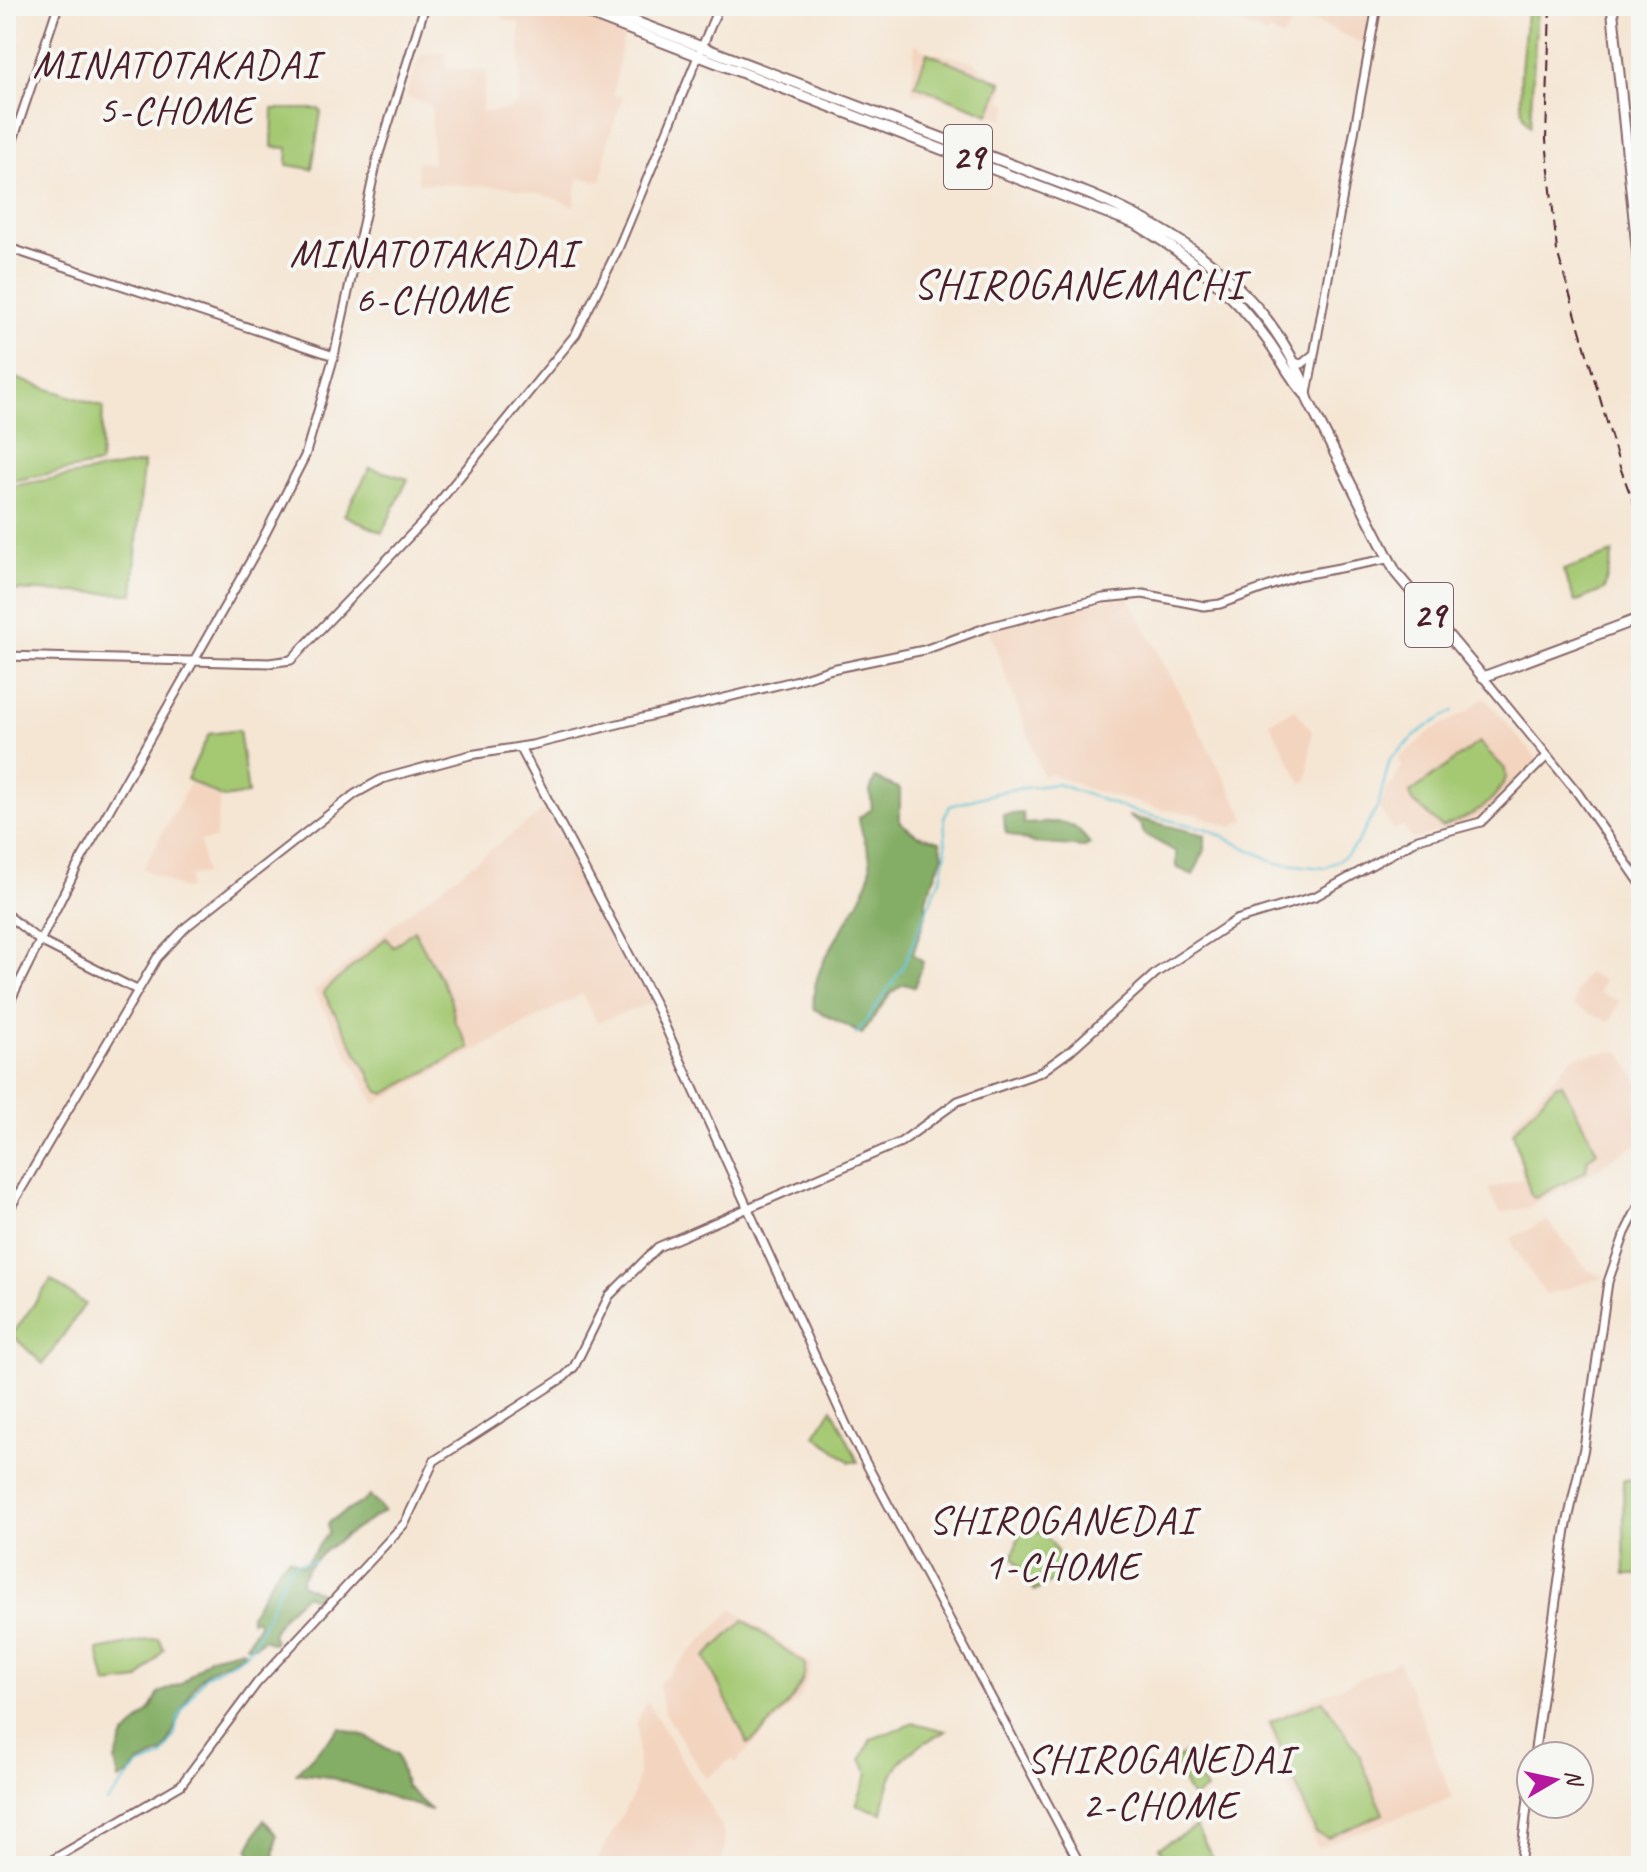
<svg xmlns="http://www.w3.org/2000/svg" width="1647" height="1872" font-family="Caveat,sans-serif">
<style>
.built{fill:#f3d4bf}
.green{fill:#a5c973;stroke:#78744f;stroke-width:2}
.forest{fill:#84ad65;stroke:#676648;stroke-width:2}
.lines{fill:none;stroke-linecap:round;stroke-linejoin:round}
.stream{stroke:#5bc3d8;stroke-width:2}
.tertiary-casing{stroke:#866566;stroke-width:11}
.primary-casing{stroke:#866566;stroke-width:13}
.tertiary{stroke:#fff;stroke-width:7}
.primary{stroke:#fff;stroke-width:9}
.rail{stroke:#4a1f2b;stroke-width:2;stroke-dasharray:12 6;stroke-linecap:butt}
.labels{text-anchor:middle;dominant-baseline:central;stroke-width:8;stroke-linejoin:round;paint-order:stroke}
.shield{fill:#f6f6f2;stroke:#7e6067;stroke-width:2}
.shield-label{font-size:36px;font-weight:bold;fill:#4a1f2b}
.neighbourhood-label{font-size:40px;letter-spacing:2px;fill:#4a1f2b;stroke:#f6f6f2}
.quarter-label{font-size:42px;letter-spacing:2px;fill:#4a1f2b;stroke:#f6f6f2}
</style>
<rect width="100%" height="100%" fill="#f6f6f2"/>
<filter id="ink" filterUnits="userSpaceOnUse"><feTurbulence type="fractalNoise" baseFrequency=".0125" numOctaves="2"/><feDisplacementMap in="SourceGraphic" scale="16" xChannelSelector="R" yChannelSelector="G"/><feConvolveMatrix kernelMatrix="1 2 1 2 8 2 1 2 1" color-interpolation-filters="sRGB"/></filter>
<filter id="wash" filterUnits="userSpaceOnUse"><feTurbulence type="fractalNoise" baseFrequency=".006" numOctaves="4" result="noise"/><feDisplacementMap in="SourceGraphic" scale="32" xChannelSelector="R" yChannelSelector="G"/><feGaussianBlur stdDeviation="1.8" result="paint"/><feColorMatrix in="noise" values="0 0 0 0 0 0 0 0 0 0 0 0 0 0 0 0 0 1.4 0 .05"/><feComposite in="paint" operator="in"/></filter>
<g filter="url(#wash)">
<rect width="100%" height="100%" fill="#f5e6d4"/>
<path class="built" d="M 506,6 L 569,6 L 625,28 L 613,95 L 623,97 L 607,144 L 602,181 L 578,178 L 574,206 L 543,194 L 506,187 L 418,183 L 417,161 L 433,164 L 431,105 L 406,97 L 420,55 L 445,52 L 447,69 L 487,71 L 481,113 L 510,110 L 511,106 L 516,105 L 520,83 L 520,23 L 502,19 Z
M 1239,6 L 1356,6 L 1370,9 L 1364,44 L 1300,15 L 1295,16 L 1283,38 L 1270,31 L 1267,35 L 1233,20 Z
M 915,43 L 926,51 L 974,62 L 992,77 L 1004,80 L 1002,101 L 1009,104 L 1005,119 L 937,97 L 911,93 Z
M 1127,594 L 1246,819 L 1232,827 L 1195,814 L 1163,810 L 1091,790 L 1050,774 L 1043,776 L 988,627 Z
M 1484,697 L 1538,760 L 1476,821 L 1411,840 L 1403,826 L 1392,830 L 1380,809 L 1387,787 L 1393,784 L 1402,765 L 1398,759 L 1433,729 L 1468,711 Z
M 1295,709 L 1312,731 L 1307,781 L 1302,784 L 1269,722 Z
M 190,783 L 220,799 L 220,803 L 215,839 L 200,841 L 205,874 L 190,875 L 188,889 L 182,889 L 143,869 Z
M 545,809 L 630,968 L 635,966 L 654,1002 L 597,1022 L 582,994 L 375,1104 L 314,991 L 409,912 Z
M 1587,973 L 1604,980 L 1599,993 L 1620,1001 L 1610,1022 L 1574,1006 L 1576,992 Z
M 1620,1051 L 1641,1087 L 1641,1147 L 1635,1145 L 1615,1157 L 1565,1191 L 1563,1188 L 1527,1208 L 1500,1213 L 1488,1189 L 1523,1179 L 1511,1126 L 1574,1056 Z
M 1547,1220 L 1588,1270 L 1605,1277 L 1546,1295 L 1514,1248 L 1511,1238 Z
M 733,1609 L 813,1665 L 801,1696 L 735,1763 L 731,1759 L 706,1779 L 664,1711 L 659,1684 Z
M 1399,1661 L 1453,1798 L 1317,1847 L 1285,1779 L 1266,1720 Z
M 647,1701 L 722,1827 L 725,1845 L 721,1866 L 594,1866 L 634,1793 L 638,1775 L 637,1721 Z"/>
<path class="green" d="M 1528,6 L 1537,6 L 1530,126 C 1511,112 1526,29 1528,6 Z
M 927,53 L 1002,82 L 989,114 L 915,85 Z
M 273,109 L 319,109 L 321,112 L 312,169 L 287,165 L 288,148 L 272,147 Z
M 12,377 L 103,407 L 100,464 L 6,482 L 6,385 Z
M 143,463 L 133,594 L 6,590 L 6,487 Z
M 370,468 L 408,479 L 382,533 L 344,515 Z
M 1613,553 L 1604,590 L 1575,602 L 1563,570 Z
M 239,730 L 248,794 L 223,798 L 187,779 L 209,734 Z
M 1479,742 L 1505,769 L 1506,778 C 1493,806 1470,817 1442,827 L 1412,801 L 1410,793 Z
M 414,930 L 450,996 L 455,1021 L 470,1048 L 385,1094 L 379,1092 L 323,992 L 386,938 L 393,947 Z
M 1557,1084 L 1562,1084 L 1597,1151 L 1588,1158 L 1586,1171 L 1535,1198 L 1531,1196 L 1513,1132 Z
M 51,1280 L 85,1304 L 43,1364 L 12,1335 Z
M 832,1408 L 858,1462 L 850,1462 L 815,1435 Z
M 1641,1479 L 1641,1575 L 1625,1575 L 1623,1480 Z
M 1022,1523 C 1053,1539 1059,1544 1062,1577 L 1034,1591 L 1013,1557 Z
M 744,1620 L 805,1664 C 809,1688 767,1729 748,1744 L 705,1657 Z
M 158,1638 L 164,1649 L 139,1680 L 106,1684 L 98,1650 Z
M 1323,1700 L 1358,1752 L 1383,1814 L 1328,1838 L 1316,1833 L 1270,1722 Z
M 914,1723 L 946,1731 C 902,1755 892,1760 882,1813 L 856,1805 L 868,1773 L 861,1759 L 871,1739 Z
M 1186,1753 L 1206,1790 L 1192,1798 L 1172,1761 Z
M 1196,1827 L 1217,1866 L 1169,1866 L 1159,1847 Z"/>
<path class="forest" d="M 875,778 L 900,789 L 900,822 L 917,835 L 940,841 L 943,855 L 926,899 L 926,914 L 913,954 L 923,962 L 915,987 L 903,984 L 890,994 L 862,1034 L 814,1009 C 808,962 856,921 869,877 C 875,854 860,838 859,817 L 872,809 L 870,791 Z
M 1023,813 L 1024,824 C 1057,823 1069,814 1090,844 L 1085,847 L 1033,843 L 1006,833 L 1003,815 Z
M 1128,816 L 1205,835 L 1205,850 L 1193,875 L 1176,867 L 1176,852 L 1144,834 L 1141,825 Z
M 370,1496 L 384,1511 C 363,1525 301,1559 301,1584 L 323,1594 L 324,1600 L 319,1602 L 306,1594 L 284,1614 L 272,1634 L 275,1641 L 272,1643 L 264,1639 L 255,1646 L 246,1645 L 259,1624 L 256,1619 L 251,1621 L 251,1614 L 280,1566 L 289,1558 L 303,1566 L 329,1532 L 328,1524 C 339,1512 357,1508 370,1496 Z
M 242,1649 L 245,1652 C 233,1662 216,1664 205,1674 C 188,1688 174,1733 163,1753 L 139,1763 L 130,1774 L 119,1780 L 115,1761 L 123,1738 L 151,1709 L 159,1693 L 182,1683 L 210,1657 Z
M 340,1728 L 363,1735 L 397,1754 L 406,1787 L 431,1810 L 329,1777 L 296,1773 Z
M 264,1820 L 277,1835 L 273,1866 L 259,1866 L 248,1849 Z"/>
<g class="lines">
<path class="stream" d="M 856,1035 L 902,969 L 942,874 L 946,851 L 944,817 L 950,806 L 1007,790 L 1057,784 L 1139,813 L 1207,829 L 1277,863 L 1324,868 L 1347,855 L 1357,843 L 1378,806 L 1390,759 L 1423,729 L 1453,711
M 107,1802 L 138,1766 L 162,1757 L 175,1734 L 178,1717 L 205,1676 L 243,1656 L 255,1642 L 287,1571 L 295,1563 L 315,1561"/>
</g>
</g>
<g filter="url(#ink)">
<g class="lines">
<g class="tertiary-casing">
<path id="tertiary" d="M 6,161 L 58,6
M 6,247 L 334,356
M 1293,362 L 1302,364 L 1314,354
M 1307,394 L 1377,6
M 6,656 L 269,663 L 291,660 L 422,523 L 576,334 L 618,249 L 719,6
M 1483,677 L 1577,792 L 1641,884
M 520,747 L 654,1002 L 850,1433 L 1081,1866
M 6,914 L 40,941 L 135,989
M 6,1009 L 78,865 L 259,546 L 305,456 L 334,356 L 377,160 L 425,6
M 6,1215 L 157,958 L 186,927 L 239,885 L 355,794 L 382,779 L 470,755 L 532,745 L 794,681 L 832,669 L 924,650 L 988,627 L 1103,598 L 1143,594 L 1204,606 L 1220,604 L 1297,576 L 1387,559
M 1534,1756 L 1566,1529 L 1584,1448 L 1608,1282 L 1625,1233 L 1641,1201
M 42,1866 L 181,1785 L 257,1683 L 405,1523 L 434,1461 L 564,1377 L 574,1367 L 609,1296 L 658,1247 L 901,1142 L 958,1101 L 1041,1072 L 1070,1051 L 1156,973 L 1236,920 L 1316,896 L 1418,839 L 1481,822 L 1547,756
M 1520,1866 L 1531,1773"/>
</g>
<g class="primary-casing">
<path id="primary" d="M 569,6 L 1136,224 C 1187,255 1231,289 1266,338 C 1280,356 1289,377 1305,394
M 594,6 L 1089,194 C 1174,229 1260,286 1299,373 C 1304,382 1305,393 1309,402 L 1396,573 L 1483,677 L 1641,618
M 1612,6 L 1641,285"/>
</g>
<use href="#tertiary" class="tertiary"/>
<use href="#primary" class="primary"/>
<path class="rail" d="M 1550,6 L 1546,140 L 1557,251 L 1620,467 L 1641,523"/>
</g>
</g>
<g class="labels">
<g class="shield">
<rect x="944" y="125" width="48" height="64" rx="6"/>
<rect x="1405" y="583" width="48" height="64" rx="6"/>
</g>
<g class="shield-label">
<text x="968" y="157">29</text>
<text x="1429" y="615">29</text>
</g>
<g class="neighbourhood-label">
<text x="176" y="64">MINATOTAKADAI<tspan x="176" dy="46">5-CHOME</tspan></text>
<text x="433" y="253">MINATOTAKADAI<tspan x="433" dy="46">6-CHOME</tspan></text>
<text x="1062" y="1520">SHIROGANEDAI<tspan x="1062" dy="46">1-CHOME</tspan></text>
<text x="1160" y="1759">SHIROGANEDAI<tspan x="1160" dy="46">2-CHOME</tspan></text>
</g>
<g class="quarter-label">
<text x="1079" y="284">SHIROGANEMACHI</text>
</g>
</g>
<rect width="1647" height="1872" fill="none" stroke="#f6f6f2" stroke-width="32"/>
<g transform="translate(1555 1780) rotate(81)"><circle r="38" fill="#f6f6f2" stroke="#b1a0a2" stroke-width="2"/>
<path d="M0-6L14 30L0 20L-14 30Z" fill="#b5179e"/>
<text y="-12" font-size="22" font-weight="bold" text-anchor="middle" fill="#4a1f2b">N</text>
</g>
</svg>
